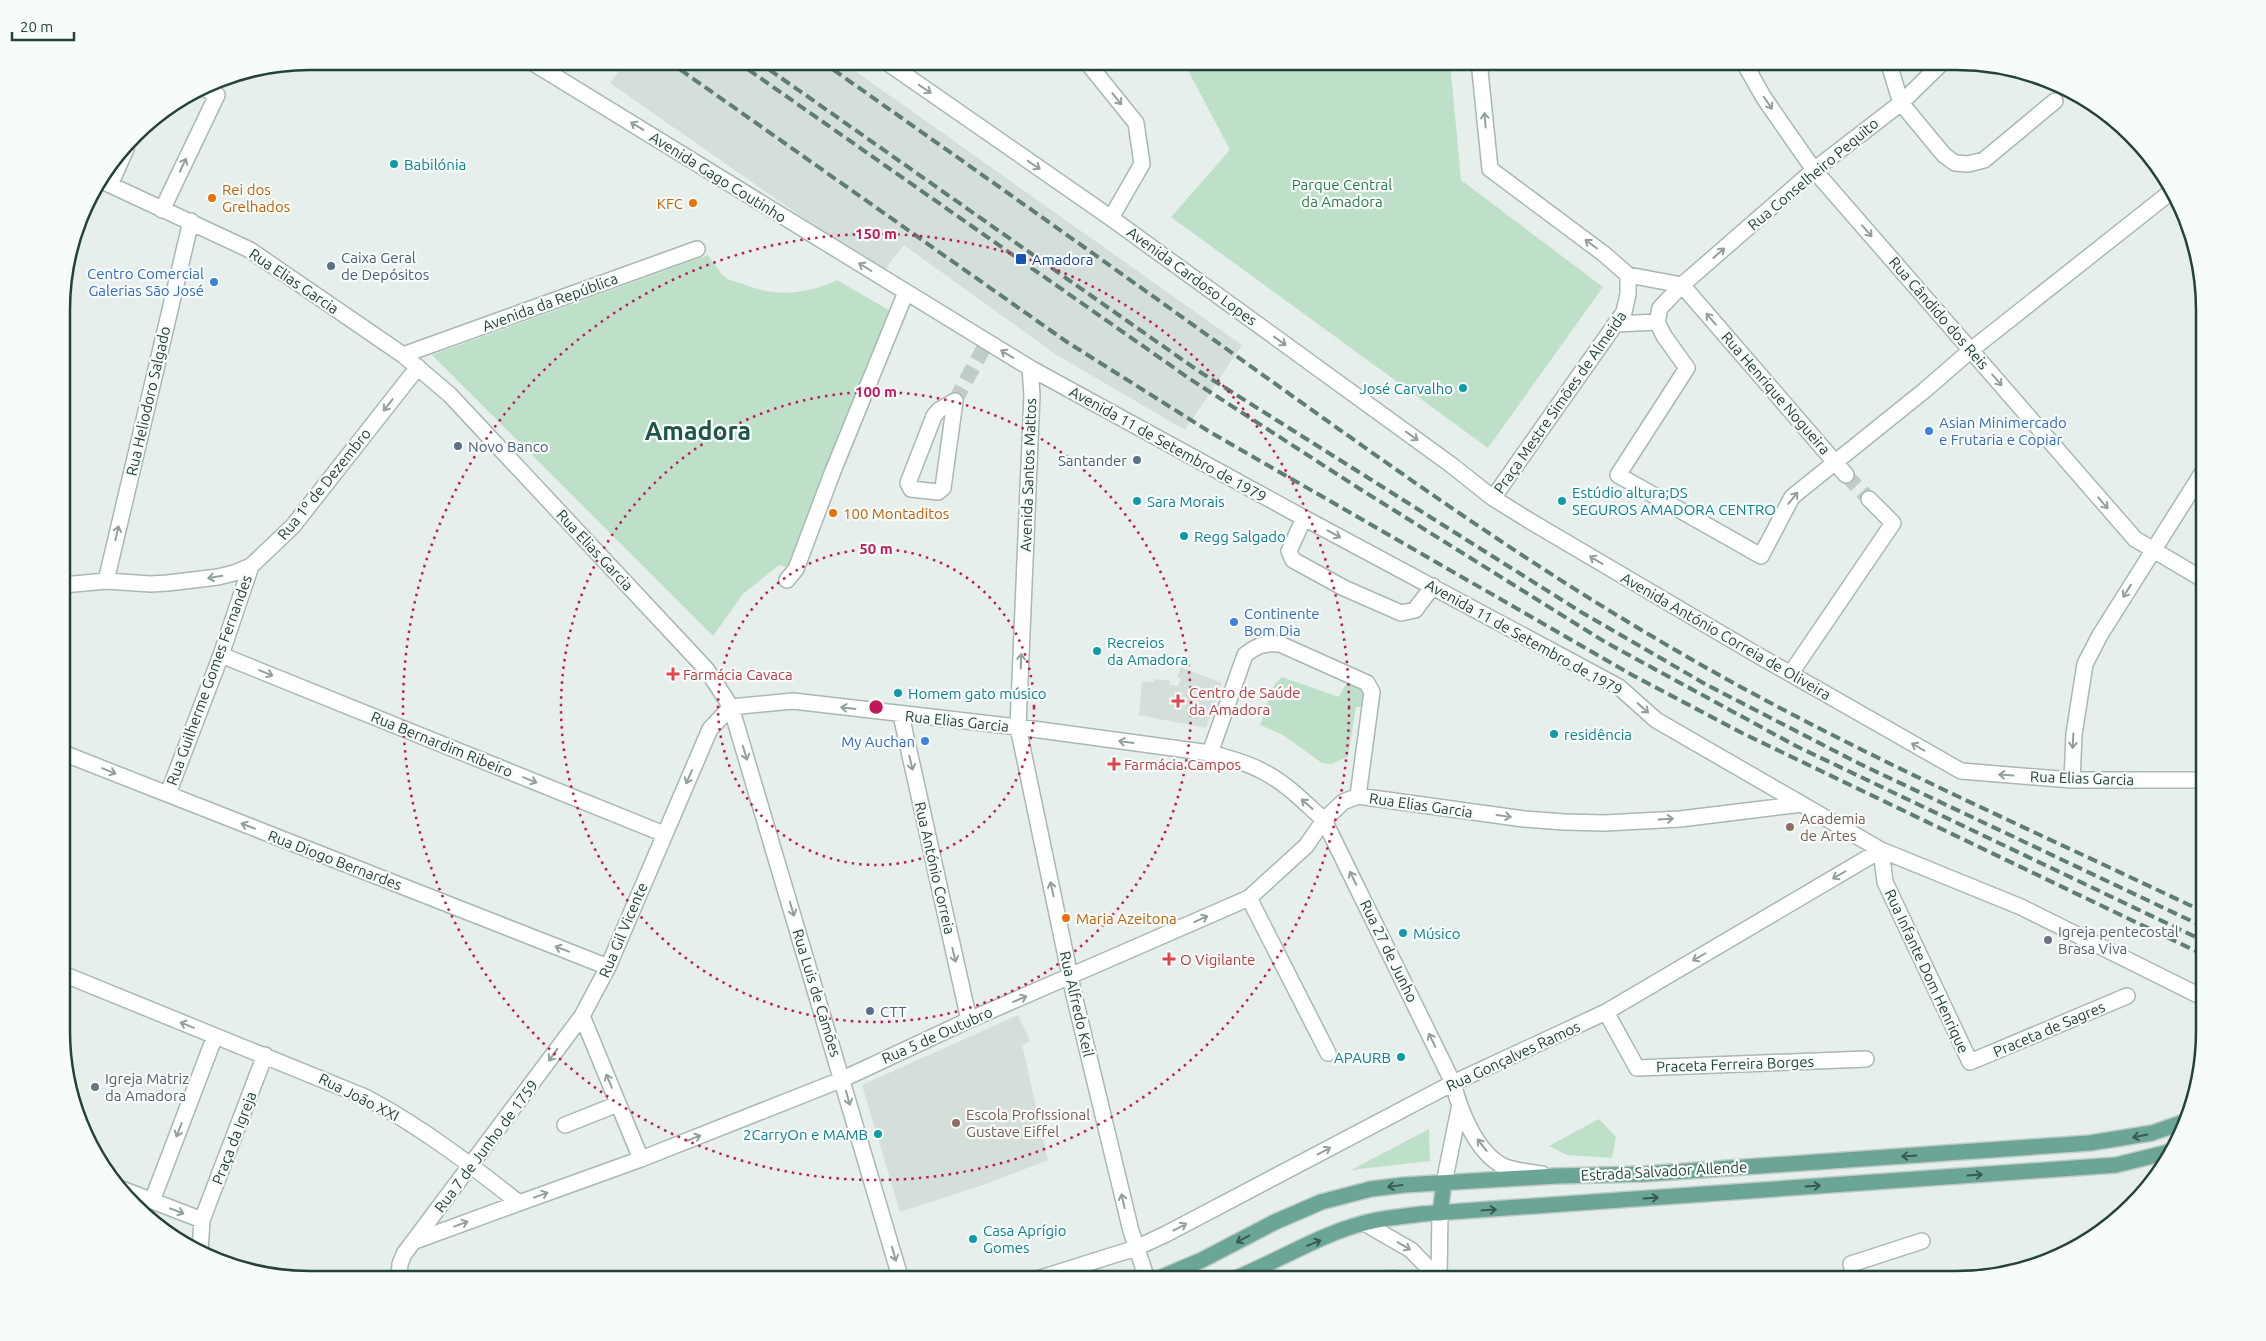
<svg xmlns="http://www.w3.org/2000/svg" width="2266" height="1341" font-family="Ubuntu,sans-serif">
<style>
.built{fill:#d4dfda}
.green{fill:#bfe0c8}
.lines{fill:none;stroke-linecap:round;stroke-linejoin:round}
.minor-tunnel{stroke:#bfccc8;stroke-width:15;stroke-dasharray:15 8;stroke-linecap:butt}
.minor-casing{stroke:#a8b8b2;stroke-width:18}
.major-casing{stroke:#c2cac8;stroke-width:18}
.minor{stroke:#fff;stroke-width:15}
.major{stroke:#6aa596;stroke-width:15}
.rail{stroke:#5f7d75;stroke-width:4;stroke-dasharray:10 5;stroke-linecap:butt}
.oneway{stroke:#92a09c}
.oneway2{stroke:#365b51}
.ring{fill:none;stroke:#c2185b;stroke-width:2.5;stroke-dasharray:2.5 5}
.culture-dot{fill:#0f9aa8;stroke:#f7fbf9;stroke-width:2}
.food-dot{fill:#e8710a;stroke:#f7fbf9;stroke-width:2}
.transit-dot{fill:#1a4fb4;stroke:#f7fbf9;stroke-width:2}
.service-dot{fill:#5c6f8a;stroke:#f7fbf9;stroke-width:2}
.shop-dot{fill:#3f7fe0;stroke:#f7fbf9;stroke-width:2}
.health-dot{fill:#e0444e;stroke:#f7fbf9;stroke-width:2}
.education-dot{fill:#8d6e63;stroke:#f7fbf9;stroke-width:2}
.worship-dot{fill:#6b7280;stroke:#f7fbf9;stroke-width:2}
.labels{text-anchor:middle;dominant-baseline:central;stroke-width:4.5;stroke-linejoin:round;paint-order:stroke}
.culture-label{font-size:15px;fill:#0d838f;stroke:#f7fbf9;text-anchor:start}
.street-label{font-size:15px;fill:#24423a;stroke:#f7fbf9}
.park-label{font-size:15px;fill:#2d7a4b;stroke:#f7fbf9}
.food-label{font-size:15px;fill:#c56008;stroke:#f7fbf9;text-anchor:start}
.service-label{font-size:15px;fill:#4e5e75;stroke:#f7fbf9;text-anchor:start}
.transit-label{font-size:15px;fill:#164399;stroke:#f7fbf9;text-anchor:start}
.shop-label{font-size:15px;fill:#366cbe;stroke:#f7fbf9;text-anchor:end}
.health-label{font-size:15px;fill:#be3a42;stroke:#f7fbf9;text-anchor:start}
.education-label{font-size:15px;fill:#785e54;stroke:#f7fbf9;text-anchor:start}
.worship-label{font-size:15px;fill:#5b616d;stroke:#f7fbf9;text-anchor:start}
.town-label{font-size:25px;font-weight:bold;fill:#1f5548;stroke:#f7fbf9}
.rim{fill:none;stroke:#24423a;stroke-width:2.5}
.centre{fill:#c2185b;stroke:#f7fbf9;stroke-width:2.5}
.ring-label{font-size:15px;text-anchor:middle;font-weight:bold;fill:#c2185b;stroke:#f7fbf9;stroke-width:4.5;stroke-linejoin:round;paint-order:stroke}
</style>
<rect width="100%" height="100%" fill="#e6efeb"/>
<path class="built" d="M 626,61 L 841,61 L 1242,345 L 1185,430 L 1055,354 L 904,245 L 882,273 L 610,83 Z
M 1181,667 L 1222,683 L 1206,728 L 1139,715 L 1142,681 L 1154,682 L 1155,679 L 1170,681 L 1169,685 L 1178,686 L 1181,679 L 1177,677 Z
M 1018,1015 L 1030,1041 L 1022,1045 L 1048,1160 L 989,1183 L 900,1212 L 862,1085 Z"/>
<path class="green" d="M 1183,61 L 1450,61 L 1461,180 L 1603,287 L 1488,448 L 1171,217 L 1230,150 Z
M 708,255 C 713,262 719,272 725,277 C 729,281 738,282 743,284 C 775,297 805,295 837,280 L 892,312 L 792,568 L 779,565 L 743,594 L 713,636 L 432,355 Z
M 1282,677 L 1339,697 L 1348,680 L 1365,689 L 1363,707 L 1356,707 L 1348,757 L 1331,764 L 1322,763 L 1283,735 L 1260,725 L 1274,685 Z
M 1599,1119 L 1616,1137 L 1612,1158 L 1567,1155 L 1549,1146 Z
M 1429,1129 L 1430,1161 L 1351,1170 Z
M 1393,1269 L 1411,1272 L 1414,1279 L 1313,1279 L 1334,1275 Z"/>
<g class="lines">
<path class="minor-tunnel" d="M 955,401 L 987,342
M 1846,475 L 1869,499"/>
<g class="minor-casing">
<path id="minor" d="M 530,61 L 1030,368 L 1032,395 L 1018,727 L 1074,995 L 1131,1231 L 1147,1279
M 885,61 L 1111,218 L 1450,464 L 1493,498 L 1530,521 L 1754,653 L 1961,771 L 2072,780 L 2204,780
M 1086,61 L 1136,123 L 1142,164 L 1111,218
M 1479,61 L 1490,169 L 1604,254 L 1628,275 L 1682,285 L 1846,475
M 1743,61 L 1764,98 L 1814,170 L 2135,539 L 2204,580
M 1888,61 L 1901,103 L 1944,155 L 1955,163 L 1968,164 L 1984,160 L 2055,101
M 1944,61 L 1901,103 L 1814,170 L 1682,285 L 1660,308 L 1657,322 L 1664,336 L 1687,368 L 1618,475 L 1761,556 L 1792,497 L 1925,390 L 1971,350 L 2172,191
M 102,181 L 250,250 L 403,355 L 450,395 L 707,670 L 731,707 L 901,1280
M 110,185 L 126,149
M 162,210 L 217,95 L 203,88
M 1615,324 L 1657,322
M 403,355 L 697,249
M 1030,368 L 1304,518 L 1619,687 L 1656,720 L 1881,850 L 2021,907 L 2204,998
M 955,401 L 943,488 L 938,492 L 911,489 L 908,483 L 934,416 L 939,410 Z
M 1493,498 L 1624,312 L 1628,294 L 1628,275
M 1304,518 L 1289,551 L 1293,560 L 1344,588 L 1401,613 L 1415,610 L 1433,586
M 787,580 L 796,569 L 833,471 L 906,292
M 106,581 L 191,221
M 63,585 L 106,581 L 151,584 L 168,583 L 218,577 L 234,573 L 251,566 L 293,526 L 418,367
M 221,655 L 664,834
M 1791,673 L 1893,523 L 1869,499
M 731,707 L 793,701 L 1018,727 L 1210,753 C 1227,758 1246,762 1262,771 C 1285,782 1305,803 1324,820 L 1453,1083 C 1460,1111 1476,1152 1503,1166 C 1514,1171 1530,1172 1542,1174
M 901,715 L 969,1020
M 63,753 L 608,967
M 1210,753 L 1245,655 C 1257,645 1265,643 1280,644 L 1367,683 L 1372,692 L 1358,796
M 2072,780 L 2074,734 L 2085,664 L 2100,635 L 2204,470
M 168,794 L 221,655 L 251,566
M 1249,898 L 1328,1053
M 63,974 L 365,1097 C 420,1126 470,1164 519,1203 L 641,1159 L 843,1079 L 969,1020 L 1249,898 L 1306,846 L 1324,820 L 1343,802 L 1358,796 L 1524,819 L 1564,822 L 1605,823 L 1680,819 L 1802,804
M 1606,1012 L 1637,1068 L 1866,1059
M 582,1016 L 641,1159
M 565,1125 L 618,1104
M 1444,1183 L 1459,1109
M 119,1188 L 202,1220
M 152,1201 L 215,1036
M 1364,1223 L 1411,1250 L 1438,1278
M 415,1241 L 519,1203
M 200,1252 L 202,1220 L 265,1055
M 1439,1279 L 1440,1213
M 1855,1279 L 1851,1264 L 1922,1241
M 399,1280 L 400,1264 L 404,1254 L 582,1016 L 608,967 L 710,729 L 731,707
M 1034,1280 L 1136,1248 L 1166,1234 L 1453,1083 L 1606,1012 L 1881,850 L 1885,882 L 1970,1062 L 2127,996"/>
</g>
<g class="major-casing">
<path id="major" d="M 1440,1213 L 1444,1183
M 1157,1279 L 1202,1260 L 1275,1222 L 1321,1202 L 1371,1189 L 1404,1185 L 1556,1176 L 1644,1174 L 2090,1143 L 2152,1133 L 2187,1121
M 1234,1279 C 1276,1262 1321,1234 1364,1223 C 1382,1218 1402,1217 1421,1214 L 2116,1165 L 2173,1151"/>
</g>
<use href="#minor" class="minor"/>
<use href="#major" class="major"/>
<path class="rail" d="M 668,61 L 1067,342 L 1210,432 L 1634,676 L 1742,733 L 2204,955
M 736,61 L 1190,379 L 1360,489 L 1605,642 L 1796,746 L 2204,941
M 757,61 L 1197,370 L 1581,612 L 1707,685 L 1860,764 L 2204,927
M 821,61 C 957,157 1093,253 1228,350 C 1368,450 1507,551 1655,638 C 1831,743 2020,824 2204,912"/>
</g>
<defs><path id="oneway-shaft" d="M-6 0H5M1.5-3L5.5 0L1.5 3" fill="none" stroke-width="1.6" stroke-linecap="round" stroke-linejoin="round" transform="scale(1.25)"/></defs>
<g class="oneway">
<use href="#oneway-shaft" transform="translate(925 89) rotate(34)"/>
<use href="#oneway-shaft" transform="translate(1117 99) rotate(51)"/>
<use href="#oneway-shaft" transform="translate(1768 103) rotate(56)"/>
<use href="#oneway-shaft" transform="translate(1485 120) rotate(-95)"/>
<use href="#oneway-shaft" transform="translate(637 126) rotate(-149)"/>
<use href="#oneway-shaft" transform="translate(183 165) rotate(-65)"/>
<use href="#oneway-shaft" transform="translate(1034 165) rotate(34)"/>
<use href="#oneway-shaft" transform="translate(1867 231) rotate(49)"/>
<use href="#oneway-shaft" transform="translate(1591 244) rotate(-143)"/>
<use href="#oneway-shaft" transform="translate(1719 253) rotate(-41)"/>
<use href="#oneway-shaft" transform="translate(865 267) rotate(-148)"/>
<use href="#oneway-shaft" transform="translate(1711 319) rotate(-131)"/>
<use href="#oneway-shaft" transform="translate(1280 341) rotate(36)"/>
<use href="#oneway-shaft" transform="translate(1007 354) rotate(-149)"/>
<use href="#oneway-shaft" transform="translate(1997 380) rotate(49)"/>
<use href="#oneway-shaft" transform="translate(388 405) rotate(128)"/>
<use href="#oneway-shaft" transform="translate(1412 436) rotate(36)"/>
<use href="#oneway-shaft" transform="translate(1793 498) rotate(-51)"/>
<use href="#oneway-shaft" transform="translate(2103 503) rotate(49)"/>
<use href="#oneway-shaft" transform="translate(117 533) rotate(-77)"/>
<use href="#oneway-shaft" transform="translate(1334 534) rotate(28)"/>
<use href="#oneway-shaft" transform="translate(1596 560) rotate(-149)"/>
<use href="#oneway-shaft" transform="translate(215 577) rotate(171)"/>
<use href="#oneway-shaft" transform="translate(2127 591) rotate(122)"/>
<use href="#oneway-shaft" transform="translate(1021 661) rotate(-88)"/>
<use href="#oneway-shaft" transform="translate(266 673) rotate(22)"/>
<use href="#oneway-shaft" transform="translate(848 708) rotate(-173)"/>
<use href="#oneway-shaft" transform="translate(1643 708) rotate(42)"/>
<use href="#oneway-shaft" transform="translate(2073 741) rotate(93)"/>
<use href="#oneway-shaft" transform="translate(1126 742) rotate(-172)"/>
<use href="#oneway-shaft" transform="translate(1918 747) rotate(-150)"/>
<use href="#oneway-shaft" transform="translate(745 753) rotate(73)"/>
<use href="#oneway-shaft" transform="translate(911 763) rotate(77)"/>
<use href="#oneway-shaft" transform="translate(109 771) rotate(22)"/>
<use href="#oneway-shaft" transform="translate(2006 775) rotate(-176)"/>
<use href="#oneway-shaft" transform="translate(689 777) rotate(114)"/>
<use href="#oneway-shaft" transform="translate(530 780) rotate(22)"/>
<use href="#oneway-shaft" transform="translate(1307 804) rotate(-139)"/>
<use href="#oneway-shaft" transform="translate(1504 816) rotate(8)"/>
<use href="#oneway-shaft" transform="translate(1666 819) rotate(-3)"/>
<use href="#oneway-shaft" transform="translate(248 826) rotate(-159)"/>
<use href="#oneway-shaft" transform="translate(1839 875) rotate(150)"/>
<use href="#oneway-shaft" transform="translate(1353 878) rotate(-116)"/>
<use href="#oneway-shaft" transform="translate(1052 889) rotate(-102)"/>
<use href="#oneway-shaft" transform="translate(792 909) rotate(73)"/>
<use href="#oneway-shaft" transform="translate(1201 919) rotate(-24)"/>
<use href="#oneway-shaft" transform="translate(562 949) rotate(-159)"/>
<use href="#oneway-shaft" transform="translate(954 955) rotate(77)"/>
<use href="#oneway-shaft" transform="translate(1699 957) rotate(150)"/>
<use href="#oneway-shaft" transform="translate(1020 999) rotate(-23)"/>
<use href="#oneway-shaft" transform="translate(187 1025) rotate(-158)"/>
<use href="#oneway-shaft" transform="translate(1432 1040) rotate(-116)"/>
<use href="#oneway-shaft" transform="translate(553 1055) rotate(126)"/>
<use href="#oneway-shaft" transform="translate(609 1081) rotate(-113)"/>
<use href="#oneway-shaft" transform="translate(848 1098) rotate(74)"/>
<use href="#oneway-shaft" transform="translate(179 1130) rotate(111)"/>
<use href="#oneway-shaft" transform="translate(694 1138) rotate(-22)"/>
<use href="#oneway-shaft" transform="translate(1482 1145) rotate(-128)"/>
<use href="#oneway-shaft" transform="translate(1324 1151) rotate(-28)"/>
<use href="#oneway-shaft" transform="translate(541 1195) rotate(-20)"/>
<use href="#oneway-shaft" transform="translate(1123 1201) rotate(-103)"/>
<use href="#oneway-shaft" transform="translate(177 1211) rotate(21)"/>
<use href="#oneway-shaft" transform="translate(461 1224) rotate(-20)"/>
<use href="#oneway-shaft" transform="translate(1180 1227) rotate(-28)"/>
<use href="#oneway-shaft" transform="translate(1404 1246) rotate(31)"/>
<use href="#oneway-shaft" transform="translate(894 1254) rotate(74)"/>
</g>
<g class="oneway2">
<use href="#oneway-shaft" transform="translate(2140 1136) rotate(169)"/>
<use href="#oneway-shaft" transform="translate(1909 1156) rotate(176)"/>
<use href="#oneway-shaft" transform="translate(1975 1175) rotate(-4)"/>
<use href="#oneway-shaft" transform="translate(1395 1186) rotate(172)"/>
<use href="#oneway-shaft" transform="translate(1813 1186) rotate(-4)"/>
<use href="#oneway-shaft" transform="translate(1651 1198) rotate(-4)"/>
<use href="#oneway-shaft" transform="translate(1489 1210) rotate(-4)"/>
<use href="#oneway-shaft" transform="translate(1243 1239) rotate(152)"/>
<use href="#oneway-shaft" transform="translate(1314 1243) rotate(-22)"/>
</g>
<g class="ring">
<circle cx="876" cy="707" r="158"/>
<circle cx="876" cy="707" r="315"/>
<circle cx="876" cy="707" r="473"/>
</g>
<g class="culture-dot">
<circle cx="394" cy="164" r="5"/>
<circle cx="1463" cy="388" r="5"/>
<circle cx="1137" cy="501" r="5"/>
<circle cx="1562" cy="501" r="5"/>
<circle cx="1184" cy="536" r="5"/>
<circle cx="1097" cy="651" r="5"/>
<circle cx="898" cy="693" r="5"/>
<circle cx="1554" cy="734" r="5"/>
<circle cx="1403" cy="933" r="5"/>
<circle cx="1401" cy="1057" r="5"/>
<circle cx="878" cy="1134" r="5"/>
<circle cx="973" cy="1239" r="5"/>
</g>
<g class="food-dot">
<circle cx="212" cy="198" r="5"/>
<circle cx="693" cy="203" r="5"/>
<circle cx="833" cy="513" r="5"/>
<circle cx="1066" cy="918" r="5"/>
</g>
<rect class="transit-dot" x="1015" y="253" width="12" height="12" rx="2.5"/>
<g class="service-dot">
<circle cx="331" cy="266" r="5"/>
<circle cx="458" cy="446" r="5"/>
<circle cx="1137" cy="460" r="5"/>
<circle cx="870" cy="1011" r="5"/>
</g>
<g class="shop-dot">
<circle cx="214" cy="282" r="5"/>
<circle cx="1929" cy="431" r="5"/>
<circle cx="1234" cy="622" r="5"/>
<circle cx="925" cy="741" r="5"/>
</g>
<g class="health-dot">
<path d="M670.5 666.5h5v5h5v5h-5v5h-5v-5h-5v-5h5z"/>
<path d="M1175.5 693.5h5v5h5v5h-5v5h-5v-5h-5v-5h5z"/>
<path d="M1111.5 756.5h5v5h5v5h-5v5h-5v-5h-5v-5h5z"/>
<path d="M1166.5 951.5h5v5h5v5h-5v5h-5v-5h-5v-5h5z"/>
</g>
<g class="education-dot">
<circle cx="1790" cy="827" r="5"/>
<circle cx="956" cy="1123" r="5"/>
</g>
<g class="worship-dot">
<circle cx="2048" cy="940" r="5"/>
<circle cx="95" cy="1087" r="5"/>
</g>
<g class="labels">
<g class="culture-label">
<text x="404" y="164">Babilónia</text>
<text x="1453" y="388" text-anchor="end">José Carvalho</text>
<text x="1572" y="492">Estúdio altura;DS<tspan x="1572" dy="17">SEGUROS AMADORA CENTRO</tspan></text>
<text x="1147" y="501">Sara Morais</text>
<text x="1194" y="536">Regg Salgado</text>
<text x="1107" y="642">Recreios<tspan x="1107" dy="17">da Amadora</tspan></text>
<text x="908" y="693">Homem gato músico</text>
<text x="1564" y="734">residência</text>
<text x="1413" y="933">Músico</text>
<text x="1391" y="1057" text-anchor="end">APAURB</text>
<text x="868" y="1134" text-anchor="end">2CarryOn e MAMB</text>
<text x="983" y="1230">Casa Aprígio<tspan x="983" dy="17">Gomes</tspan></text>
</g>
<g class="street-label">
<text transform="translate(1813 174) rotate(-40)">Rua Conselheiro Pequito</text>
<text transform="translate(718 177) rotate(32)">Avenida Gago Coutinho</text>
<text transform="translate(1192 276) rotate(36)">Avenida Cardoso Lopes</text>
<text transform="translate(294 281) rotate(34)">Rua Elias Garcia</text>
<text transform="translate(550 302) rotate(-20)">Avenida da República</text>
<text transform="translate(1939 313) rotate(49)">Rua Cândido dos Reis</text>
<text transform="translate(1776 393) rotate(49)">Rua Henrique Nogueira</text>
<text transform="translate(148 401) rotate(-77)">Rua Heliodoro Salgado</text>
<text transform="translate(1560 402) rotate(-55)">Praça Mestre Simões de Almeida</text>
<text transform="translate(1168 444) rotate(29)">Avenida 11 de Setembro de 1979</text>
<text transform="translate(1028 475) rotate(-88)">Avenida Santos Mattos</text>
<text transform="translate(324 484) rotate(-51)">Rua 1º de Dezembro</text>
<text transform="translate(595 550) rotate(47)">Rua Elias Garcia</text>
<text transform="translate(1726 636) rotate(30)">Avenida António Correia de Oliveira</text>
<text transform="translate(1524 637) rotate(29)">Avenida 11 de Setembro de 1979</text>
<text transform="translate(209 680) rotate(-70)">Rua Guilherme Gomes Fernandes</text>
<text transform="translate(957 721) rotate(6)">Rua Elias Garcia</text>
<text transform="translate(442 744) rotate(22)">Rua Bernardim Ribeiro</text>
<text transform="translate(2082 778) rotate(2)">Rua Elias Garcia</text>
<text transform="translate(1421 805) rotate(8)">Rua Elias Garcia</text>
<text transform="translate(335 860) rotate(21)">Rua Diogo Bernardes</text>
<text transform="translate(935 868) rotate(77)">Rua António Correia</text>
<text transform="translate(623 930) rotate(-67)">Rua Gil Vicente</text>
<text transform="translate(1389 951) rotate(64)">Rua 27 de Junho</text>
<text transform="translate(1927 971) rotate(65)">Rua Infante Dom Henrique</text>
<text transform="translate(817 993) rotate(73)">Rua Luis de Camões</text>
<text transform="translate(1077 1004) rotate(77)">Rua Alfredo Keil</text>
<text transform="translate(2049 1029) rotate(-23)">Praceta de Sagres</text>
<text transform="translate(937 1035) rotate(-24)">Rua 5 de Outubro</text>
<text transform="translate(1513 1056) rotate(-25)">Rua Gonçalves Ramos</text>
<text transform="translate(1735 1064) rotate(-2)">Praceta Ferreira Borges</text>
<text transform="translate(359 1097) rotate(27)">Rua João XXI</text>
<text transform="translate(234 1138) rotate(-69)">Praça da Igreja</text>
<text transform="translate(486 1146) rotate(-53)">Rua 7 de Junho de 1759</text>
<text transform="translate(1664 1171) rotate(-3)">Estrada Salvador Allende</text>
</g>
<g class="park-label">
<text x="1342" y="184">Parque Central<tspan x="1342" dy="17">da Amadora</tspan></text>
</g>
<g class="food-label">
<text x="222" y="189">Rei dos<tspan x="222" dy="17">Grelhados</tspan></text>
<text x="683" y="203" text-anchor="end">KFC</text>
<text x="843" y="513">100 Montaditos</text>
<text x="1076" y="918">Maria Azeitona</text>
</g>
<g class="service-label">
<text x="341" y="257">Caixa Geral<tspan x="341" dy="17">de Depósitos</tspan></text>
<text x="468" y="446">Novo Banco</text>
<text x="1127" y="460" text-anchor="end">Santander</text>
<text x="880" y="1011">CTT</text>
</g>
<g class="transit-label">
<text x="1032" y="259">Amadora</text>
</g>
<g class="shop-label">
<text x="204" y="273">Centro Comercial<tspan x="204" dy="17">Galerias São José</tspan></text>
<text x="1939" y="422" text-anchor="start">Asian Minimercado<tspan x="1939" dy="17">e Frutaria e Copiar</tspan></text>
<text x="1244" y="613" text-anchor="start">Continente<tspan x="1244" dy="17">Bom Dia</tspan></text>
<text x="915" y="741">My Auchan</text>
</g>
<g class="health-label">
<text x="683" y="674">Farmácia Cavaca</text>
<text x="1189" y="692">Centro de Saúde<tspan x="1189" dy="17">da Amadora</tspan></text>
<text x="1124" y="764">Farmácia Campos</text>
<text x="1180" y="959">O Vigilante</text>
</g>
<g class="education-label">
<text x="1800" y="818">Academia<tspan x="1800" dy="17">de Artes</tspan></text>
<text x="966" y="1114">Escola Profissional<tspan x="966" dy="17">Gustave Eiffel</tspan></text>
</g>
<g class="worship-label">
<text x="2058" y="931">Igreja pentecostal<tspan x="2058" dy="17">Brasa Viva</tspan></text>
<text x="105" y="1078">Igreja Matriz<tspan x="105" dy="17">da Amadora</tspan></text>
</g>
<g class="town-label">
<text x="698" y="431">Amadora</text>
</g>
</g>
<path d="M0 0H2266V1341H0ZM310 70H1956A240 240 0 0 1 2196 310V1031A240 240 0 0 1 1956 1271H310A240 240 0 0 1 70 1031V310A240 240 0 0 1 310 70Z" fill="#f7fbf9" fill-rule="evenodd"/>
<path class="rim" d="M310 70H1956A240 240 0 0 1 2196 310V1031A240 240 0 0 1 1956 1271H310A240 240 0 0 1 70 1031V310A240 240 0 0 1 310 70Z"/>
<circle cx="876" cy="707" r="8" class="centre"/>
<g class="ring-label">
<text x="876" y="239">150 m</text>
<text x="876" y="397">100 m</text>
<text x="876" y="554">50 m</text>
</g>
<path d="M12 32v8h62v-8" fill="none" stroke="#24423a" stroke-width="2.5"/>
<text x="20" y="32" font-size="15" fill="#24423a" stroke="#f7fbf9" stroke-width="4" paint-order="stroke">20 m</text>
</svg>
